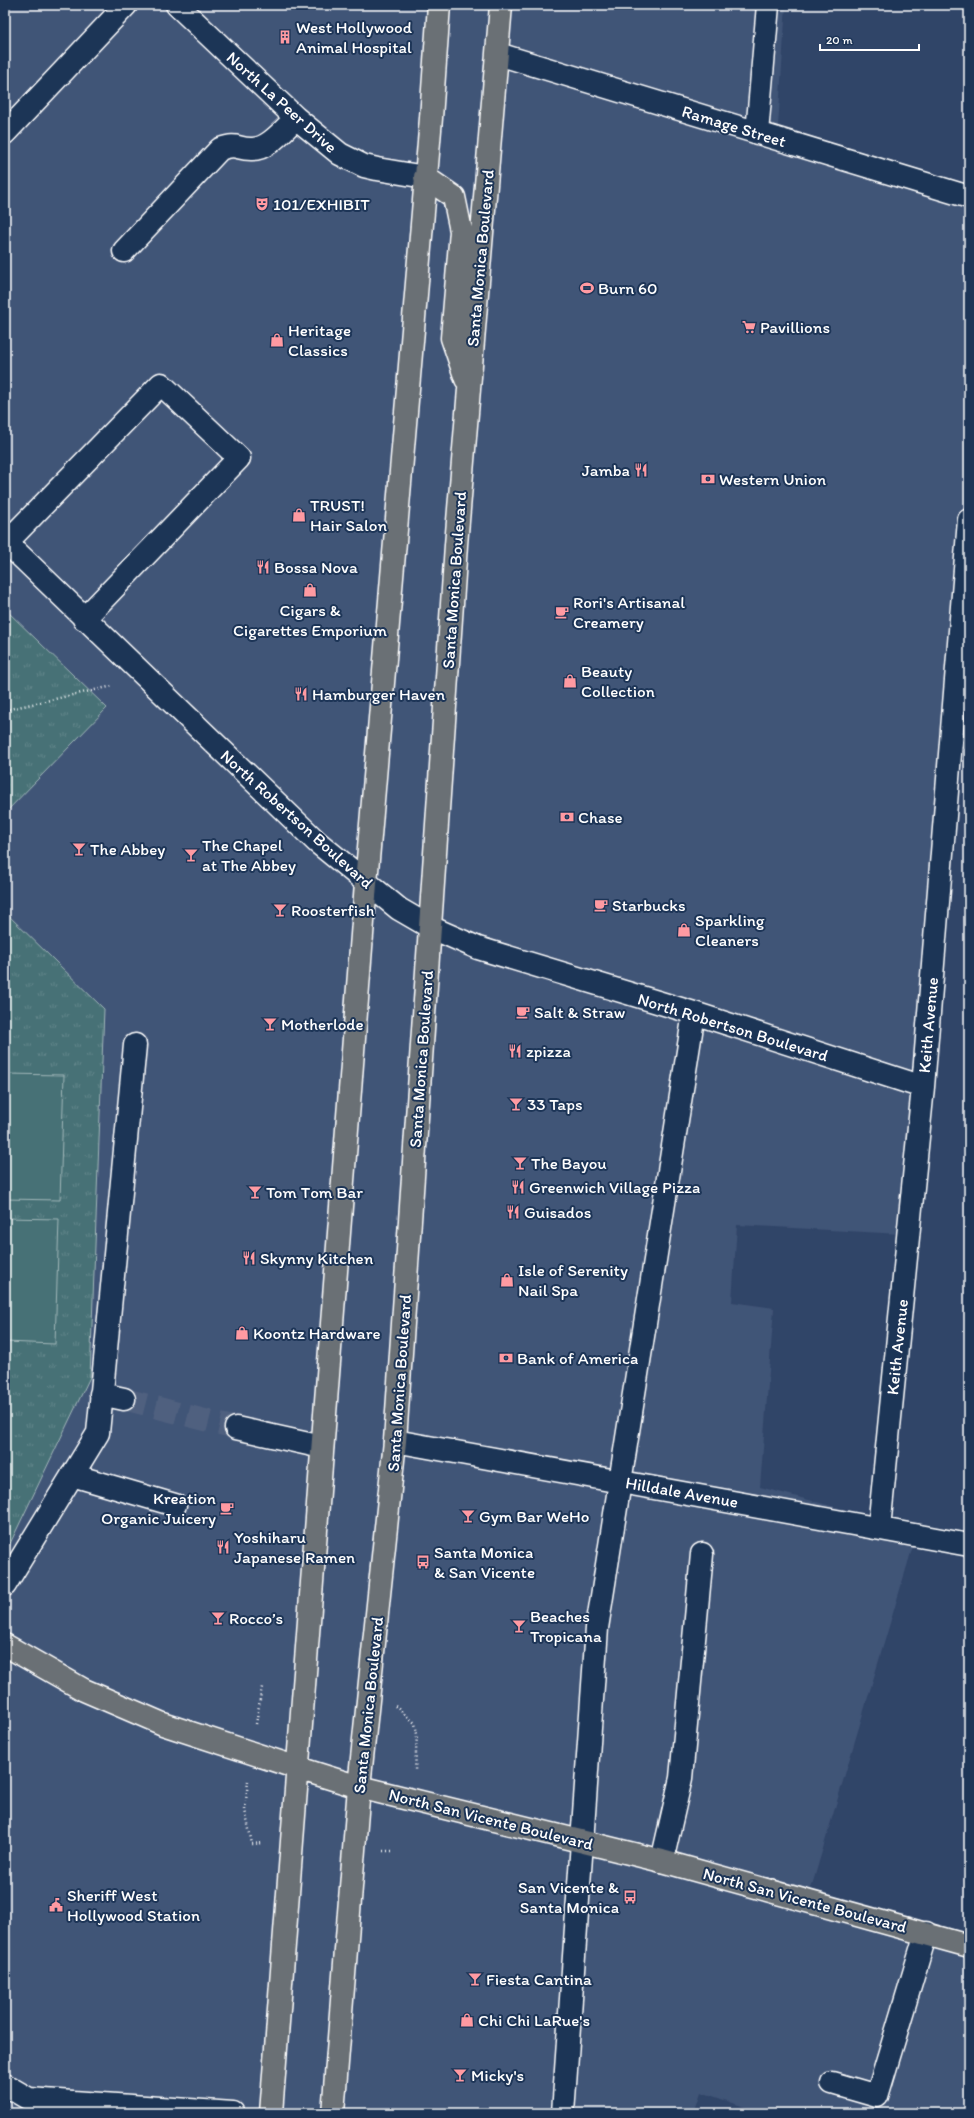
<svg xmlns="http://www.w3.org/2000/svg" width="974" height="2118" font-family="Itim,sans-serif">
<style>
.built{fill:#415477}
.grass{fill:url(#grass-tufts);stroke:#a3b8ba}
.pitch{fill:#477176;stroke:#a3b8ba}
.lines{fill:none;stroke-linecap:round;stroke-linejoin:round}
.minor-tunnel{stroke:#4f617f;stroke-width:22;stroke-dasharray:22 11;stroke-linecap:butt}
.minor-casing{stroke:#fff;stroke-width:25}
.major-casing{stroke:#fff;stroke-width:25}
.path{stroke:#fff;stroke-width:2.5;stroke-dasharray:1 3;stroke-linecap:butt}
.minor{stroke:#1d3557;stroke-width:22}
.major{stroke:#6a7074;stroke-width:22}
.labels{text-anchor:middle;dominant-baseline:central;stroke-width:4;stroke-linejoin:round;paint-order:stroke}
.poi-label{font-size:17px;fill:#fff;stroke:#1d3557;text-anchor:start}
.street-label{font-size:17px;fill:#fff;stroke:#1d3557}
</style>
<defs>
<pattern id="grass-tufts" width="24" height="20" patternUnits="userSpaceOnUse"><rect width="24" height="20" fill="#477176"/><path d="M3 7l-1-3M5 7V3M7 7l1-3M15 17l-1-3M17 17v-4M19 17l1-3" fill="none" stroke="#63868b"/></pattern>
</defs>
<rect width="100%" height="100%" fill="#304568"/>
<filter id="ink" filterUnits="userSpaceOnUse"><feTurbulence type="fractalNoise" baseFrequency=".025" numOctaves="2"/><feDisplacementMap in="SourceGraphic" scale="8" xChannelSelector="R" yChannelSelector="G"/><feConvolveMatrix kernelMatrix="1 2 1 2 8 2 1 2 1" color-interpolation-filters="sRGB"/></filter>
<g filter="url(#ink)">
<path class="built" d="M 5,5 L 786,5 L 777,142 L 969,198 L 969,601 L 919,1235 L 737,1225 L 732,1302 L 774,1308 L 760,1487 L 918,1529 L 810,1892 L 969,1946 L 969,2113 L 762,2113 L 701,2092 L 694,2113 L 5,2113 Z"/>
<path class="grass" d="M 5,609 L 107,708 L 5,813 Z
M 5,912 L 104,1009 L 90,1377 L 5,1554 Z"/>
<path class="pitch" d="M 5,1074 L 64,1075 L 60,1200 L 5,1199 Z
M 5,1218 L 59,1219 L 55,1344 L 5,1342 Z"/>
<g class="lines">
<path class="minor-tunnel" d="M 124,1399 L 236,1428"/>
<g class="minor-casing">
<path id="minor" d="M 177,5 L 296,118 L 340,154 L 364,166 L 377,169 L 425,177
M 498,54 L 969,197
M 5,133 L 126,5
M 757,133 L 768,5
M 124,251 L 220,149 C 238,143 236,149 251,149 C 268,150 284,129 296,118
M 5,541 L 317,842 L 399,909 L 430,927 L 478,948 L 694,1013 L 923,1087
M 6,543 L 161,384 L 239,458 L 84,619
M 101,1394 L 124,1399
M 236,1428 L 322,1447
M 395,1441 L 969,1545
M 72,1475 L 175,1505
M 879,1528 L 923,1087 L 969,520
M 5,1585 L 98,1433 L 135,1045
M 662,1861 L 681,1778 L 702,1554
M 832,2083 L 877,2096 L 926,1933
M 5,2085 L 29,2099 L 233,2113
M 563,2113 L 597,1628 L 694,1013"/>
</g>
<g class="major-casing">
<path id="major" d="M 425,177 L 454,197 L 461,231 L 452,338 L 466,379
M 5,1645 L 84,1690 L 163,1724 L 298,1768 L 359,1787 L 662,1861 L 969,1946
M 271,2113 L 366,883 L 431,118 L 439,5
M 333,2113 L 359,1787 L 395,1441 L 456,545 L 501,5"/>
</g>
<path class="path" d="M 5,710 L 113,686
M 395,1706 L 415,1723 L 417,1734 L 415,1771
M 256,1724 L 262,1687
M 248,1781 L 245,1810 L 252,1844 L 264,1843
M 383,1851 L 395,1851"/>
<use href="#minor" class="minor"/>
<use href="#major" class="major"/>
</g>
</g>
<defs>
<g id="building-bare" transform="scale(1.08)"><path d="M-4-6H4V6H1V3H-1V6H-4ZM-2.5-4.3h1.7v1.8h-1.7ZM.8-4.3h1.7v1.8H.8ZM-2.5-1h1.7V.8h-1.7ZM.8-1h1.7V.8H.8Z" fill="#ff9aa2" stroke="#1d3557" stroke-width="2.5" paint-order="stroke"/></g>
<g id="theatre-bare" transform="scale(1.08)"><path d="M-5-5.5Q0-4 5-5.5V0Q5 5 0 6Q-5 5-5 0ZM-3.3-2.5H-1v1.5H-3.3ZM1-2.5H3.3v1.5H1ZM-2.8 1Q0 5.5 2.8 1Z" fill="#ff9aa2" stroke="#1d3557" stroke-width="2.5" paint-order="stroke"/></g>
<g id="stadium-bare" transform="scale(1.08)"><path d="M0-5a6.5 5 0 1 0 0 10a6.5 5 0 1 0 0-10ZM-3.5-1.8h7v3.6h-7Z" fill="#ff9aa2" stroke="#1d3557" stroke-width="2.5" paint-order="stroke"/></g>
<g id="supermarket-bare" transform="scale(1.08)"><path d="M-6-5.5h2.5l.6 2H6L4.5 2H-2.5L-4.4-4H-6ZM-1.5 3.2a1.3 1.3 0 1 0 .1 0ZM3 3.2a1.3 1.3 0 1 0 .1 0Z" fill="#ff9aa2" stroke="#1d3557" stroke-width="2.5" paint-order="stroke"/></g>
<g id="shop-bare" transform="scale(1.08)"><path d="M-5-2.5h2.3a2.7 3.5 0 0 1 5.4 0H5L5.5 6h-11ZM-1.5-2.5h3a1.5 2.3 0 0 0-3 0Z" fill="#ff9aa2" stroke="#1d3557" stroke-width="2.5" paint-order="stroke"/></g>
<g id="restaurant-bare" transform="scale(1.08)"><path d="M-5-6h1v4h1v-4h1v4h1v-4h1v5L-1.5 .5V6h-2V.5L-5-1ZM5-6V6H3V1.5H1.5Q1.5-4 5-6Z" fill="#ff9aa2" stroke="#1d3557" stroke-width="2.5" paint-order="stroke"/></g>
<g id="bank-bare" transform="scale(1.08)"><path d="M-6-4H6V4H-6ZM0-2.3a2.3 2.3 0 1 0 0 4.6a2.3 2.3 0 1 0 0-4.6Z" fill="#ff9aa2" stroke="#1d3557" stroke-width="2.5" paint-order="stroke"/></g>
<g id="cafe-bare" transform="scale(1.08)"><path d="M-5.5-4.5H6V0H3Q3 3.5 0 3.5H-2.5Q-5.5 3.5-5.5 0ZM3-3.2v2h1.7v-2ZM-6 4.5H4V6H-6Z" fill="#ff9aa2" stroke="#1d3557" stroke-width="2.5" paint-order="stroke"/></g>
<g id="bar-bare" transform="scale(1.08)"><path d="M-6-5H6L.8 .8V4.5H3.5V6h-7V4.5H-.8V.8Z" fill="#ff9aa2" stroke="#1d3557" stroke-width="2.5" paint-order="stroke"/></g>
<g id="bus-bare" transform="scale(1.08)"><path d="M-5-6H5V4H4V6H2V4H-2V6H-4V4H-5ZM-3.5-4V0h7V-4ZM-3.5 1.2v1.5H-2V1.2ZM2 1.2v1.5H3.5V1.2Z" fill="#ff9aa2" stroke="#1d3557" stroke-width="2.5" paint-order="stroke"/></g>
<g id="civic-bare" transform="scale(1.08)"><path d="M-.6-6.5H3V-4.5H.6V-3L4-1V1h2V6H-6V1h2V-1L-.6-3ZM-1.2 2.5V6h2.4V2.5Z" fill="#ff9aa2" stroke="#1d3557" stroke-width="2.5" paint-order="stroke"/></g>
</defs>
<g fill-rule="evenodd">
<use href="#building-bare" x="285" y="37"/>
<use href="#theatre-bare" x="262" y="204"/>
<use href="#stadium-bare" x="587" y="288"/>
<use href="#supermarket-bare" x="749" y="327"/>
<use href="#shop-bare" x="277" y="340"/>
<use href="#restaurant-bare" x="641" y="470"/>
<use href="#bank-bare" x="708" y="479"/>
<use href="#shop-bare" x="299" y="515"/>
<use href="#restaurant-bare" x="263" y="567"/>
<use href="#shop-bare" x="310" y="590"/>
<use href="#cafe-bare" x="562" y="612"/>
<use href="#shop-bare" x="570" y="681"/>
<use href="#restaurant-bare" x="301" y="694"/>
<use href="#bank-bare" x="567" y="817"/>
<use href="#bar-bare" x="79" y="849"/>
<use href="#bar-bare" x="191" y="855"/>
<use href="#cafe-bare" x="601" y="905"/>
<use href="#bar-bare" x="280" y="910"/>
<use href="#shop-bare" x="684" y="930"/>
<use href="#cafe-bare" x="523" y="1012"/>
<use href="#bar-bare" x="270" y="1024"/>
<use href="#restaurant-bare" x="515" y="1051"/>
<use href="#bar-bare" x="516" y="1104"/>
<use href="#bar-bare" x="520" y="1163"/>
<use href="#restaurant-bare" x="518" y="1187"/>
<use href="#bar-bare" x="255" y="1192"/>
<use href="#restaurant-bare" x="513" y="1212"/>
<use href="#restaurant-bare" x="249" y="1258"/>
<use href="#shop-bare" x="507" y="1280"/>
<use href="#shop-bare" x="242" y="1333"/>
<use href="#bank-bare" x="506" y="1358"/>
<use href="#cafe-bare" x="227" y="1508"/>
<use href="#bar-bare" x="468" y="1516"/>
<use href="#restaurant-bare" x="223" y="1547"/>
<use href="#bus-bare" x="423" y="1562"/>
<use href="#bar-bare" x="218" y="1618"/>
<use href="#bar-bare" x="519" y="1626"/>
<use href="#bus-bare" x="630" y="1897"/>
<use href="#civic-bare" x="56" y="1905"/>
<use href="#bar-bare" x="475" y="1979"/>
<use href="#shop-bare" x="467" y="2020"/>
<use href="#bar-bare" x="460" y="2075"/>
</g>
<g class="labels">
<g class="poi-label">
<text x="296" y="27">West Hollywood<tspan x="296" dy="20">Animal Hospital</tspan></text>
<text x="273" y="204">101/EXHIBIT</text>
<text x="598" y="288">Burn 60</text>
<text x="760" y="327">Pavillions</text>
<text x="288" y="330">Heritage<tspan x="288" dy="20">Classics</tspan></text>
<text x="630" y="470" text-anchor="end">Jamba</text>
<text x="719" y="479">Western Union</text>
<text x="310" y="505">TRUST!<tspan x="310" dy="20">Hair Salon</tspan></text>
<text x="274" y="567">Bossa Nova</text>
<text x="573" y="602">Rori's Artisanal<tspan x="573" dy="20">Creamery</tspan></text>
<text x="310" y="610" text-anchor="middle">Cigars &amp;<tspan x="310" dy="20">Cigarettes Emporium</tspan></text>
<text x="581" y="671">Beauty<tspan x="581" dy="20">Collection</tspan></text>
<text x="312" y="694">Hamburger Haven</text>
<text x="578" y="817">Chase</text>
<text x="202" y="845">The Chapel<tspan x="202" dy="20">at The Abbey</tspan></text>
<text x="90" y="849">The Abbey</text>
<text x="612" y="905">Starbucks</text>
<text x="291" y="910">Roosterfish</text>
<text x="695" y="920">Sparkling<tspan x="695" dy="20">Cleaners</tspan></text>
<text x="534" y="1012">Salt &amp; Straw</text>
<text x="281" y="1024">Motherlode</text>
<text x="526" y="1051">zpizza</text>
<text x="527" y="1104">33 Taps</text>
<text x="531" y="1163">The Bayou</text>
<text x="529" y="1187">Greenwich Village Pizza</text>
<text x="266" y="1192">Tom Tom Bar</text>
<text x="524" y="1212">Guisados</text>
<text x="260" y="1258">Skynny Kitchen</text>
<text x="518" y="1270">Isle of Serenity<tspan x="518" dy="20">Nail Spa</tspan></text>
<text x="253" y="1333">Koontz Hardware</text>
<text x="517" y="1358">Bank of America</text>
<text x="216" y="1498" text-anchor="end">Kreation<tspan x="216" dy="20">Organic Juicery</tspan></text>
<text x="479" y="1516">Gym Bar WeHo</text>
<text x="234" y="1537">Yoshiharu<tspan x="234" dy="20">Japanese Ramen</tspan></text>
<text x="434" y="1552">Santa Monica<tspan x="434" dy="20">&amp; San Vicente</tspan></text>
<text x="530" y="1616">Beaches<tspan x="530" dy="20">Tropicana</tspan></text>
<text x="229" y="1618">Rocco’s</text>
<text x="619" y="1887" text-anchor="end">San Vicente &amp;<tspan x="619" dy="20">Santa Monica</tspan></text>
<text x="67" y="1895">Sheriff West<tspan x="67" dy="20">Hollywood Station</tspan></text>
<text x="486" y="1979">Fiesta Cantina</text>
<text x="478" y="2020">Chi Chi LaRue's</text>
<text x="471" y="2075">Micky's</text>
</g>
<g class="street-label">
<text transform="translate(282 102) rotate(42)">North La Peer Drive</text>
<text transform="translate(734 126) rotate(17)">Ramage Street</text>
<text transform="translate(480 258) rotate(-85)">Santa Monica Boulevard</text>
<text transform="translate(454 580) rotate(-86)">Santa Monica Boulevard</text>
<text transform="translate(297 819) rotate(42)">North Robertson Boulevard</text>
<text transform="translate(928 1025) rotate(-85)">Keith Avenue</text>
<text transform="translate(733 1027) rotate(17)">North Robertson Boulevard</text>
<text transform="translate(421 1059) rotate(-86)">Santa Monica Boulevard</text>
<text transform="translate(897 1347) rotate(-84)">Keith Avenue</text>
<text transform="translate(399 1383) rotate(-86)">Santa Monica Boulevard</text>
<text transform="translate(682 1492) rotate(10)">Hilldale Avenue</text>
<text transform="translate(368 1705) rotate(-84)">Santa Monica Boulevard</text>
<text transform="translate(491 1819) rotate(14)">North San Vicente Boulevard</text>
<text transform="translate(805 1900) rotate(15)">North San Vicente Boulevard</text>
</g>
</g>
<rect width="974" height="2118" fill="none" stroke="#1d3557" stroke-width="20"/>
<rect x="10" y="10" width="954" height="2098" fill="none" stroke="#fff" stroke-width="1.5" filter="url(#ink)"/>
<path d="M820 44v6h99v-6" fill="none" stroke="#ffffff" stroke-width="2"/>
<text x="826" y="44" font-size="12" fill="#ffffff" stroke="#1d3557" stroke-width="3" paint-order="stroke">20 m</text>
</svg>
